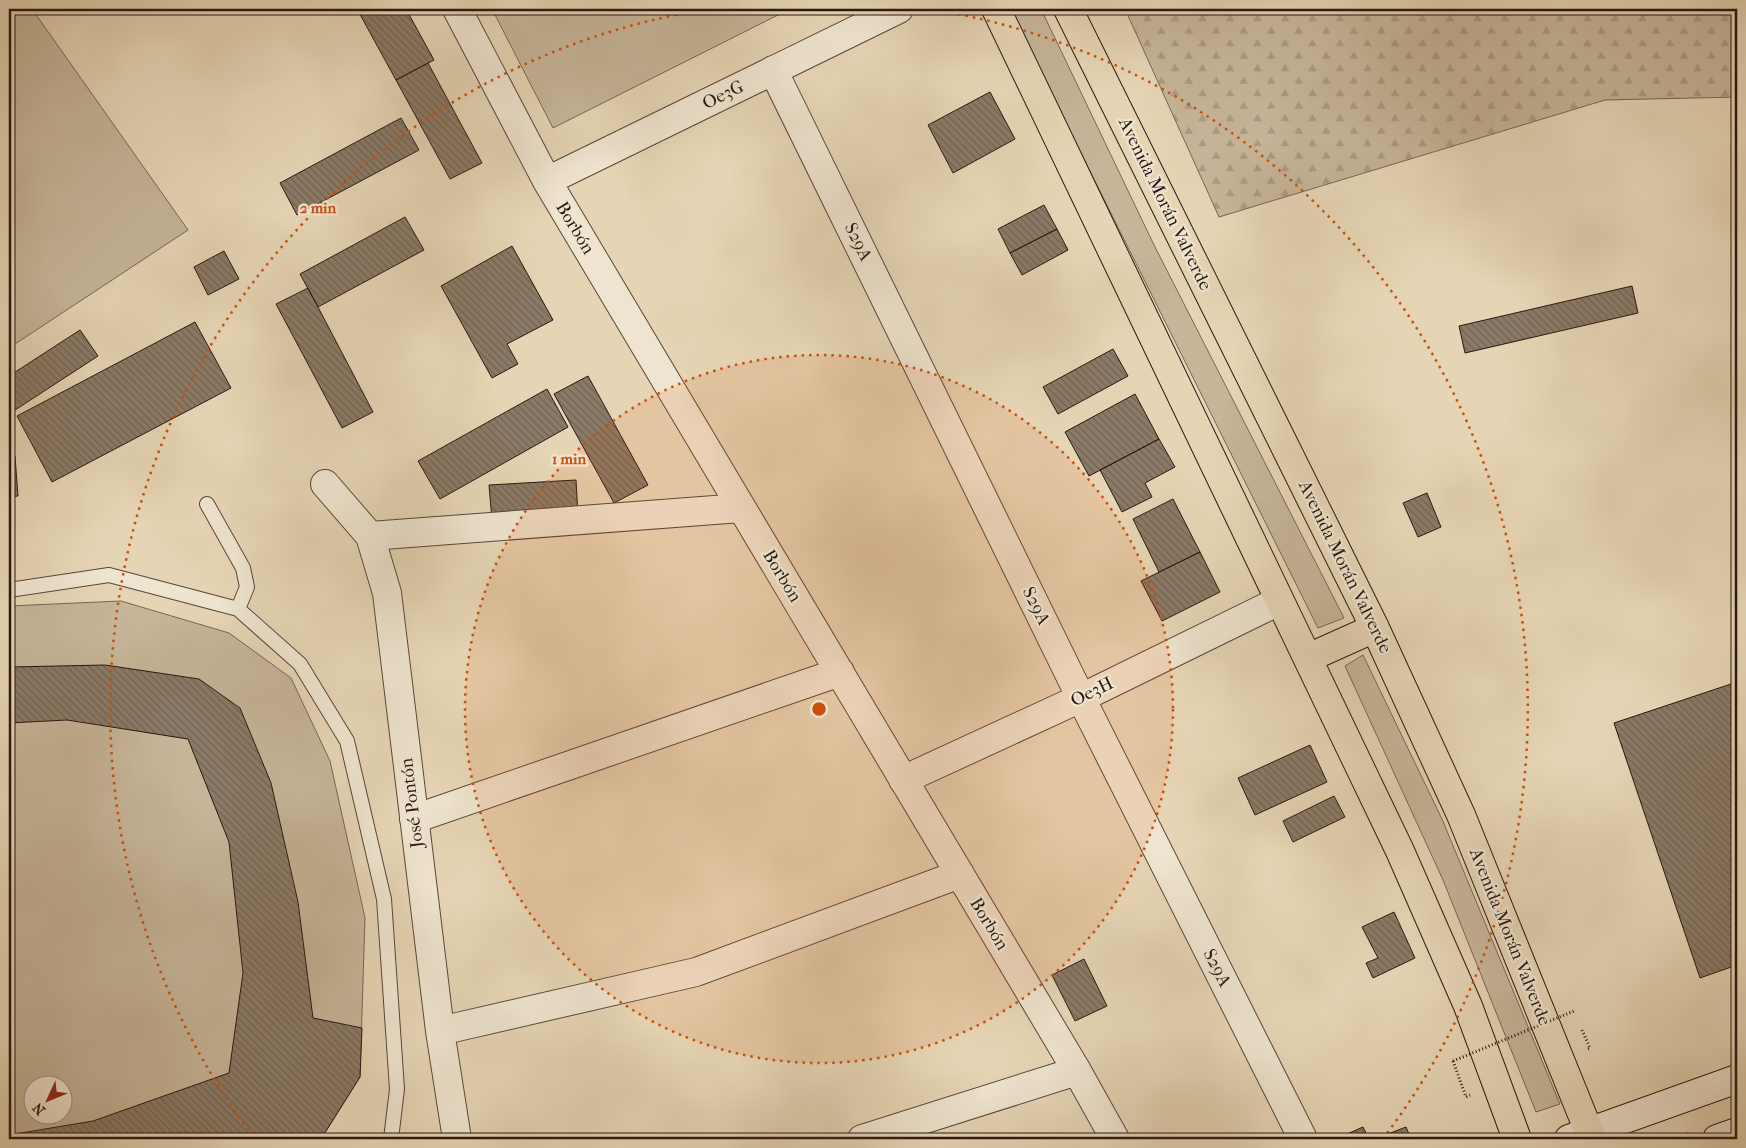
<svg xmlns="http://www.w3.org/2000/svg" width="1746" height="1148" font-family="'IM FELL French Canon',serif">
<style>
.forest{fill:url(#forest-firs);stroke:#776656}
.park{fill:#c6b599;stroke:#776656;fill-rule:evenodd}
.building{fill:url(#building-back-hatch);stroke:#281812}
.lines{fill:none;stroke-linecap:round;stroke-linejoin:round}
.service-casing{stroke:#58473b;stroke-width:16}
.minor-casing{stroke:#58473b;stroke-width:30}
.secondary-casing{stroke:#281812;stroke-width:30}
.primary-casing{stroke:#281812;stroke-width:30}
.path{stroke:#281812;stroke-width:3;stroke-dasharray:1 2.5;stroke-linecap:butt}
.service{stroke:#efe4cf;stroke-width:14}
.minor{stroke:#efe4cf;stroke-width:28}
.secondary{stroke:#efe4cf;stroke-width:28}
.primary{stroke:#e6d5b5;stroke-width:28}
.path-bridge{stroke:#281812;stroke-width:3;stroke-dasharray:1 2.5;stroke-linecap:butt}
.ring{fill:none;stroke:#cb4f0d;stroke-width:2.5;stroke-dasharray:2.5 5}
.labels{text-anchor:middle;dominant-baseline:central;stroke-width:4.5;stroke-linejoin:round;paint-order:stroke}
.street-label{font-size:18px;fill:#281812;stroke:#efe4cf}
.centre{fill:#cb4f0d;stroke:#efe4cf;stroke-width:2.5}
.ring-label{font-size:15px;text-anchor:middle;font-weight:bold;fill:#cb4f0d;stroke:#efe4cf;stroke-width:4.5;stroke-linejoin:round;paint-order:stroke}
</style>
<defs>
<pattern id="forest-firs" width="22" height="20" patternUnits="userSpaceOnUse" patternTransform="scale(1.25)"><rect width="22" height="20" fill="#c6b599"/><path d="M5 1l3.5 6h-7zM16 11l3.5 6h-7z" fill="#aa9b83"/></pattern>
<pattern id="building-back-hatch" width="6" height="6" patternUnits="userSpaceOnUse" patternTransform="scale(1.25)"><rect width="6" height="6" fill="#8b7a67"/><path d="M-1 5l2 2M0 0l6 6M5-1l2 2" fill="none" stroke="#726353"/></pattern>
</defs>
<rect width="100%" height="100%" fill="#e6d5b5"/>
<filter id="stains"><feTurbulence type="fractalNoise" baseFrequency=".004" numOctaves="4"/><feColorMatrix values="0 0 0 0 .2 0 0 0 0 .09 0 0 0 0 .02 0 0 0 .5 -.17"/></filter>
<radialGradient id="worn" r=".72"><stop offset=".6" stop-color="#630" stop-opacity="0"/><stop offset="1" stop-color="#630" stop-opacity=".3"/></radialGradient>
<path class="forest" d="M 1125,9 L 1737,9 L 1737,97 L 1605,100 L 1219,217 Z"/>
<path class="park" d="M 12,9 L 32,9 L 188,230 L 9,348 L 9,11 Z
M 492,9 L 790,9 L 553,128 Z
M 1009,9 L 1041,9 L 1154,245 L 1344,618 L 1318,628 Z
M 121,601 L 229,633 L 291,678 L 330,761 L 365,918 L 360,1077 L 321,1139 L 9,1139 L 9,606 ZM 32,1086 L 62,1086 L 62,1116 L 32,1116 Z
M 1363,655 L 1442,819 L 1560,1104 L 1536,1112 L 1443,880 L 1345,666 Z"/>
<path class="building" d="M 357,9 L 406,9 L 434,60 L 396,80 Z
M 428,63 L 482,163 L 450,179 L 396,80 Z
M 990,92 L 1015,139 L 953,173 L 928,125 Z
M 401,118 L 419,150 L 297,215 L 280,183 Z
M 1044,205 L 1057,229 L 1010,253 L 998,229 Z
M 405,217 L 424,250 L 318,307 L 300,274 Z
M 1057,229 L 1068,250 L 1022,275 L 1010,253 Z
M 512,246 L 553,320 L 507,344 L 518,364 L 492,378 L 441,286 Z
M 224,251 L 239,279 L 208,295 L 194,267 Z
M 1632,286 L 1638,313 L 1465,353 L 1459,326 Z
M 308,288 L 373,412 L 342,428 L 276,304 Z
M 195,322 L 231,388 L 52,482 L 17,416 Z
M 80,330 L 98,356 L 9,414 L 9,376 Z
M 1113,349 L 1128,376 L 1058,414 L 1043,387 Z
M 588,376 L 648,485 L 614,503 L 554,394 Z
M 547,389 L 568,427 L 440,499 L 418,461 Z
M 1135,394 L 1159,439 L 1089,476 L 1065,432 Z
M 1159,439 L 1175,467 L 1145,483 L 1152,497 L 1122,512 L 1100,470 Z
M 15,456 L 18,496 L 9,497 L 9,457 Z
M 576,480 L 578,515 L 492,520 L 489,485 Z
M 1427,493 L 1441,527 L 1418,537 L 1403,503 Z
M 1173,499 L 1200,552 L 1159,572 L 1133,519 Z
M 1200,552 L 1220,592 L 1162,621 L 1141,581 Z
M 105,665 L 199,679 L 240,708 L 271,783 L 298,902 L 313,1018 L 362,1028 L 360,1077 L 321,1139 L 9,1139 L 9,1135 L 93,1121 L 229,1073 L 243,973 L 229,842 L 188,739 L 67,720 L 9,723 L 9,667 Z
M 1737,682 L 1737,965 L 1700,978 L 1614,723 Z
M 1310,745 L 1327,782 L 1255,815 L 1238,778 Z
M 1334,796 L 1345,817 L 1293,842 L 1283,821 Z
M 1394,912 L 1415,958 L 1373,978 L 1366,963 L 1378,958 L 1362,927 Z
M 1084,959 L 1107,1006 L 1075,1021 L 1052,975 Z
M 1363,1127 L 1369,1139 L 1336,1139 Z
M 1406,1127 L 1411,1139 L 1375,1139 Z"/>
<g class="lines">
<g class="service-casing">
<path id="service" d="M 207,504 L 243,568 L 247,587 L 238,609
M 9,590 L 109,575 L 238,609 L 300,664 L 347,741 L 384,899 L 397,1089 L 391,1139"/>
</g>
<g class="minor-casing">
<path id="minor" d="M 457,9 L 547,181 L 1077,1071 L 1115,1139
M 773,70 L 1081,698 L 1303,1139
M 547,181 L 899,9
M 325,484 L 370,536 L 387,593 L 440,1031 L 457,1139
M 370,536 L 741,508
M 903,780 L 1081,698 L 1279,601
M 414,819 L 840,672
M 440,1031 L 696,972 L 960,874
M 862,1139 L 1077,1071"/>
</g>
<g class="secondary-casing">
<path id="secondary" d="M 1569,1139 L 1737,1079
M 1717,1139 L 1737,1132"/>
</g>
<g class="primary-casing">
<path id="primary" d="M 996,9 L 1400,851 L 1468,1006 L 1517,1139
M 1068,9 L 1375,628 L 1461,815 L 1592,1139
M 1308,658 L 1375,628"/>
</g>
<path class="path" d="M 1582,1030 L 1590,1048 L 1586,1050
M 1453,1061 L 1466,1097 L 1470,1095
M 1671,1139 L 1690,1133"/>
<use href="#service" class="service"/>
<use href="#minor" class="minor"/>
<use href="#secondary" class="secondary"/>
<use href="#primary" class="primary"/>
<path class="path-bridge" d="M 1453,1061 L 1574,1011"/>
</g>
<circle cx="819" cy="709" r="354" fill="#cb4f0d" fill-opacity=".12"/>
<g class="ring">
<circle cx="819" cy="709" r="354"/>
<path d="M253 1136A709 709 0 0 1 702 10M936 10A709 709 0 0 1 1385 1136"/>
</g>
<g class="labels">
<g class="street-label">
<text transform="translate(723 95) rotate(-26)">Oe3G</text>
<text transform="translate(1165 204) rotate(64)">Avenida Morán Valverde</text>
<text transform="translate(575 228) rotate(59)">Borbón</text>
<text transform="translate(858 242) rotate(64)">S29A</text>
<text transform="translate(1345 567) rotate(64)">Avenida Morán Valverde</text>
<text transform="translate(782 576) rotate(59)">Borbón</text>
<text transform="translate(1036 606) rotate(64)">S29A</text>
<text transform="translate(1092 692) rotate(-26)">Oe3H</text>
<text transform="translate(412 803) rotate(-97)">José Pontón</text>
<text transform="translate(989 924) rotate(59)">Borbón</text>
<text transform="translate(1510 937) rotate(68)">Avenida Morán Valverde</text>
<text transform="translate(1217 968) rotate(63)">S29A</text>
</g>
</g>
<circle cx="819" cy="709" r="8" class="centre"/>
<g class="ring-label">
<text x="318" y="213">2 min</text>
<text x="569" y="464">1 min</text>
</g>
<rect width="1746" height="1148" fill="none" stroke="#e6d5b5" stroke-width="30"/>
<rect x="10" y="10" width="1726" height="1128" fill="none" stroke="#281812" stroke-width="2.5"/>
<rect x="15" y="15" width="1716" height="1118" fill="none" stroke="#281812"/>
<g transform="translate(48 1100) rotate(226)"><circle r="24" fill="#efe4cf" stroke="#9f9283"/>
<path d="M0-4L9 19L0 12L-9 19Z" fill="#8f2418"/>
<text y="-8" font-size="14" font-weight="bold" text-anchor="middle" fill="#281812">N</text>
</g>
<rect width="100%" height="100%" filter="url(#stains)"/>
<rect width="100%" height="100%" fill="url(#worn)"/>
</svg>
